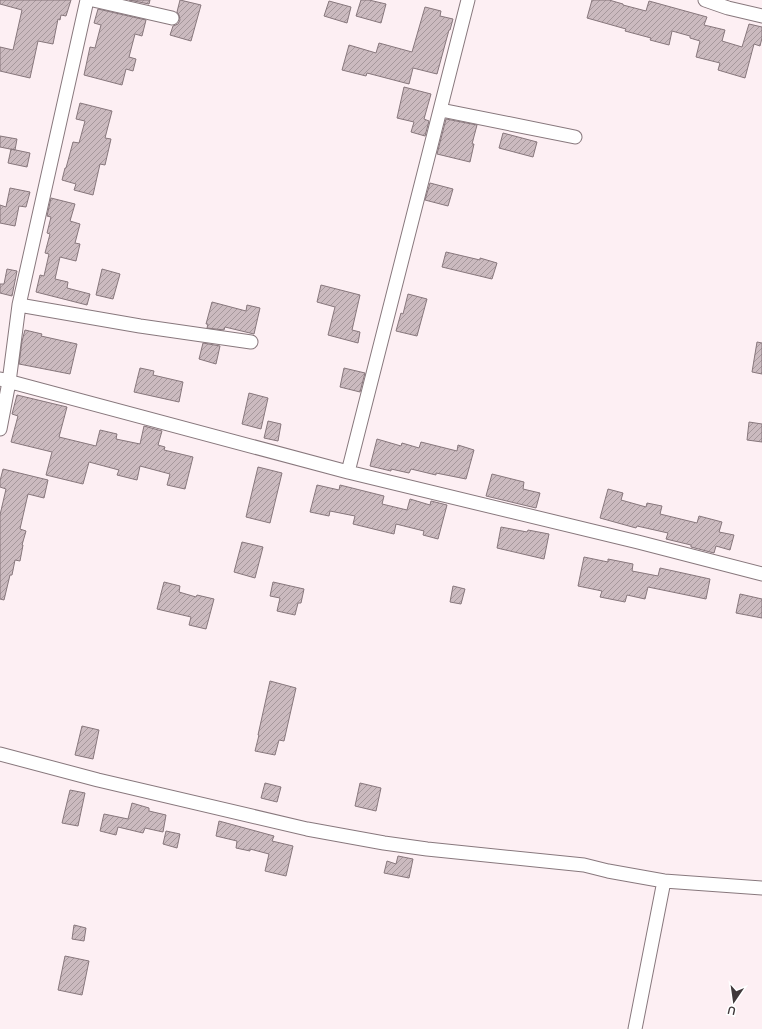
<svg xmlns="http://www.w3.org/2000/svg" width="762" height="1029" font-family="Mulish,sans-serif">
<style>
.building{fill:url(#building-hatch);stroke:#87777c}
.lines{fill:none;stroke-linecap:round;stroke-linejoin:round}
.minor-casing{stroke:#88787d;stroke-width:15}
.minor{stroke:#fff;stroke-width:13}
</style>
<defs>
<pattern id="building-hatch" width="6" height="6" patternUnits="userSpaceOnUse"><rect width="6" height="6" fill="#cbbabf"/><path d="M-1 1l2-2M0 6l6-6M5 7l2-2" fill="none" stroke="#a6989c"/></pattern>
</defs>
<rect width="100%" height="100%" fill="#fdeff3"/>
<path class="building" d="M 0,0 L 71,0 L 66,16 L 61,15 L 60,20 L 58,19 L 53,44 L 38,41 L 30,78 L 0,71 L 0,47 L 13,50 L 22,10 L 0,4 Z
M 129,0 L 150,0 L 149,4 Z
M 180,0 L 201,5 L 191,41 L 170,35 L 173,26 L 178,24 L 180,20 L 179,15 L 177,12 Z
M 361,0 L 369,0 L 386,4 L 381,23 L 356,16 Z
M 592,0 L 609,0 L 623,4 L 623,5 L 646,11 L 649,1 L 707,17 L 704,25 L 725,30 L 722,41 L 742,47 L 749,24 L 762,27 L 762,38 L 760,46 L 754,44 L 745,78 L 718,70 L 720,63 L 696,57 L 700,41 L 690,38 L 690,36 L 672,31 L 669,45 L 650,40 L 651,38 L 625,31 L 626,29 L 587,18 Z
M 329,1 L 351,7 L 347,23 L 324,16 Z
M 425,7 L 441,11 L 440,16 L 453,19 L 450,30 L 449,30 L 437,74 L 413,68 L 409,84 L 367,73 L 366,76 L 342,70 L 349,45 L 376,53 L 379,43 L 412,52 Z
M 98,9 L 146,20 L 142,36 L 135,34 L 129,57 L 136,59 L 133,71 L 126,69 L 122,85 L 84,75 L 90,47 L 95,48 L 101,25 L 94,23 Z
M 404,87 L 431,94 L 424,119 L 429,121 L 425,136 L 411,132 L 414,122 L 397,118 Z
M 80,103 L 112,111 L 105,138 L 111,139 L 105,165 L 100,164 L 93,195 L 74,190 L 76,184 L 62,180 L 65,168 L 66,168 L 73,142 L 79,143 L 85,121 L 76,119 Z
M 446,119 L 477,125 L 472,144 L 474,144 L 470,162 L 437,154 Z
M 503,133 L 537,142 L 533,157 L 499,148 Z
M 0,136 L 17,139 L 15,150 L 0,147 Z
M 11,149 L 30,153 L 27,167 L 8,163 Z
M 430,183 L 453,189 L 448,206 L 425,200 Z
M 10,188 L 30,192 L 26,207 L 19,206 L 15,226 L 0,223 L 0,205 L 6,207 Z
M 51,198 L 75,204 L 70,221 L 80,224 L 75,243 L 80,244 L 76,261 L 60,257 L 55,279 L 68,282 L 67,288 L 90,294 L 87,305 L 36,292 L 40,275 L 44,276 L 49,254 L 45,253 L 50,234 L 47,233 L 51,217 L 47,216 Z
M 446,252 L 480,260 L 480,258 L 497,263 L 492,279 L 442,267 Z
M 7,269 L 17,271 L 12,296 L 0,293 L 0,284 L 4,284 Z
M 102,269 L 120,274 L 113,299 L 96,295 Z
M 321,285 L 360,295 L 352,330 L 360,332 L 358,343 L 328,335 L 335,307 L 317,302 Z
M 408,294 L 427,299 L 417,336 L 396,331 L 401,313 L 403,314 Z
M 212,302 L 246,311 L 247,305 L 260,308 L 254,334 L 225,327 L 224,330 L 207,328 L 208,324 L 206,324 Z
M 25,330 L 42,334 L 41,336 L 77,344 L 70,374 L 19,364 L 22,341 Z
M 757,342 L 762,343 L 762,374 L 752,372 Z
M 203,343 L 220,346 L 216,364 L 199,359 Z
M 140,368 L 154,371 L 153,375 L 183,382 L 179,402 L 134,392 Z
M 344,368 L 365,373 L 360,392 L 340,387 Z
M 249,393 L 268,398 L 261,429 L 242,424 Z
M 17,395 L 67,407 L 59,437 L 96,446 L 100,430 L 117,434 L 116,439 L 140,444 L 144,426 L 162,431 L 158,445 L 165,447 L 164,450 L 193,457 L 185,489 L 167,485 L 170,474 L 140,466 L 137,480 L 117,475 L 119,470 L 89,462 L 83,484 L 46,475 L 52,452 L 11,442 L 18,416 L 12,414 Z
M 268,421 L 281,424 L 278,441 L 264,438 Z
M 749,422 L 762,424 L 762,442 L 747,440 Z
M 377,439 L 401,446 L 402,443 L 419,448 L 421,442 L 457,451 L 458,445 L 474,450 L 466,479 L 436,473 L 436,475 L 411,469 L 409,473 L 391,469 L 391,471 L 370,466 Z
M 258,467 L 282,473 L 270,523 L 246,517 Z
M 3,469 L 48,480 L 44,498 L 28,494 L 20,529 L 26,531 L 22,545 L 23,545 L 20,561 L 15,560 L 12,575 L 10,575 L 4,600 L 0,599 L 0,515 L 6,489 L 0,487 L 0,481 Z
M 492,474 L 524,482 L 523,489 L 540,493 L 536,508 L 486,496 Z
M 317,485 L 339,490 L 340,485 L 384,496 L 382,504 L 407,510 L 410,499 L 430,505 L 431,501 L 447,505 L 438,539 L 423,535 L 424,531 L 396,524 L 394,534 L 353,524 L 355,516 L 330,511 L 329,516 L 310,512 Z
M 608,489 L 623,493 L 621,500 L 646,507 L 647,503 L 662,506 L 660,514 L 697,523 L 699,516 L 722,522 L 719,532 L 734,535 L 730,550 L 716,546 L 714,553 L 691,547 L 691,545 L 666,539 L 668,533 L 637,526 L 636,528 L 600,518 Z
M 501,527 L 527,532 L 528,530 L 549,534 L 544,559 L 497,548 Z
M 242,542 L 263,547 L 255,578 L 234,572 Z
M 584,557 L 608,562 L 608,559 L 633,564 L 632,571 L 658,576 L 660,568 L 710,579 L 706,599 L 648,587 L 645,599 L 627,595 L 625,602 L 600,597 L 602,591 L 578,586 Z
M 164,582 L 180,586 L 179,592 L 196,597 L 197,595 L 214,599 L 206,629 L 189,625 L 191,617 L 157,609 Z
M 273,582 L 304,589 L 301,603 L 298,603 L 295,615 L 277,611 L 280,598 L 270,596 Z
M 453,586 L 465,589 L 461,604 L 450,602 Z
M 740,594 L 762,599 L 762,618 L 736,613 Z
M 270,681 L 296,688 L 284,741 L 279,740 L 275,755 L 255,751 L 259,735 L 258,735 Z
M 82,726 L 99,730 L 93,759 L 75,755 Z
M 265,783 L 281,787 L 277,802 L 261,798 Z
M 360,783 L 381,788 L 376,811 L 355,806 Z
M 70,790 L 85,793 L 78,826 L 62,823 Z
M 132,803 L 149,808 L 149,811 L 166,815 L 163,832 L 145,828 L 143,833 L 118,827 L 116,835 L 100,831 L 104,814 L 128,819 Z
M 219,821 L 274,836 L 272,841 L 293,846 L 286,876 L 265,871 L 269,854 L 250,849 L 250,851 L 236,848 L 237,841 L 216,836 Z
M 166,831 L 180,834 L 177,848 L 163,844 Z
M 398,856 L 413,859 L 409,878 L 384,873 L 387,861 L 396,864 Z
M 74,925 L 86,928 L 84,941 L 72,939 Z
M 65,956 L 89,961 L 82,995 L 58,990 Z"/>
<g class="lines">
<g class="minor-casing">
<path id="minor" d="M 93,0 L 172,18
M 705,0 L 728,8 L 762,16
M 441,110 L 575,137
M 19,305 L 140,326 L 251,342
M 0,379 L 348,472 L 638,542 L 762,574
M 0,429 L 9,382 L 19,305 L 87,0
M 348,472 L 468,0
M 0,754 L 98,780 L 307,829 L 384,843 L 427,849 L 584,865 L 608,871 L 664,881 L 762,888
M 635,1029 L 664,881"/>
</g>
<use href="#minor" class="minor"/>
</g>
<g transform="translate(734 1001) rotate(193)" stroke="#ffffff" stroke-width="3" paint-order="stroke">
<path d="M0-3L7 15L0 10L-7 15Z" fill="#3f383a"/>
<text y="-6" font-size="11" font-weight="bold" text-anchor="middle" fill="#3f383a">U</text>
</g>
</svg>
